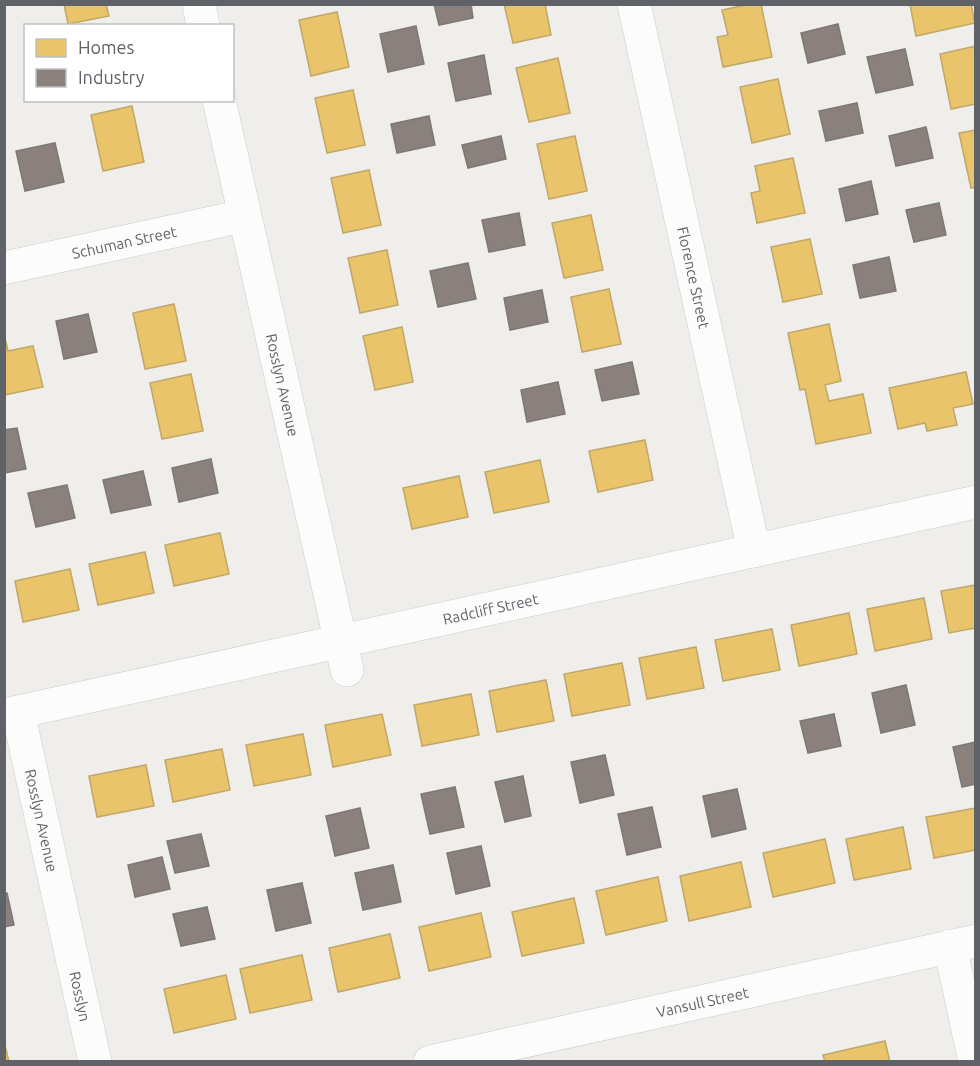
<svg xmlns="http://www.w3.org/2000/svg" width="980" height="1066" font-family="Ubuntu,sans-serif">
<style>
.homes{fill:#e9c46a;stroke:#c0a769;stroke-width:1.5}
.industry{fill:#8a817c;stroke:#7d7876;stroke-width:1.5}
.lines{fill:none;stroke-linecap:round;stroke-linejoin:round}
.street-casing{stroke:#cbcccc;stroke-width:34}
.street{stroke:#fdfcfc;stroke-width:33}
.labels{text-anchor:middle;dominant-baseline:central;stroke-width:6;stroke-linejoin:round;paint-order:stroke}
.street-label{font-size:15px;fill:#5f6368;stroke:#fff}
</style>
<rect width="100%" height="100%" fill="#efeeea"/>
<path class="homes" d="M 64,4 L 106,4 L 109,16 L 68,24 Z
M 504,4 L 545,4 L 551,35 L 513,43 Z
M 750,4 L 761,4 L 772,57 L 723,67 L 717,37 L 728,35 L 722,10 Z
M 910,4 L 971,4 L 975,23 L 916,36 Z
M 337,12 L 349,67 L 311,76 L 299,20 Z
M 976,46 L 976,104 L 951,109 L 940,54 Z
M 558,58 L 570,113 L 529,122 L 516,68 Z
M 778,79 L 790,134 L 752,143 L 740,87 Z
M 353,90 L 365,145 L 327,153 L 315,98 Z
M 132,106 L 144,162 L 103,171 L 91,115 Z
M 976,130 L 976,187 L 971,188 L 959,133 Z
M 575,136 L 587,191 L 549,199 L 537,144 Z
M 793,158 L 805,213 L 757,223 L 751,193 L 760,191 L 755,166 Z
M 369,170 L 381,225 L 343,233 L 331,178 Z
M 591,215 L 603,270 L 564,278 L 552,223 Z
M 810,239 L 822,294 L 783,302 L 771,247 Z
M 387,250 L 398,305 L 360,313 L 348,258 Z
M 609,289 L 621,344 L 582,352 L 571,297 Z
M 174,304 L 186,361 L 145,369 L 133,313 Z
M 829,324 L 841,381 L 825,385 L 829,401 L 863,394 L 871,433 L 816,444 L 805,389 L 800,390 L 788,333 Z
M 402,327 L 413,382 L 375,390 L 363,336 Z
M 4,342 L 6,342 L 8,351 L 33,346 L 43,387 L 4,395 Z
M 966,372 L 973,404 L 953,408 L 957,425 L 927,431 L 925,423 L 898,429 L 889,388 Z
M 191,374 L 203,431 L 162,439 L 150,383 Z
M 645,440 L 653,480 L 598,492 L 589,451 Z
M 540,460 L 549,502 L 494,513 L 485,472 Z
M 459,476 L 468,517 L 412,529 L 403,488 Z
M 220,533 L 229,574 L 174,586 L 165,545 Z
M 145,552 L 154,593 L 98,605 L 89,564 Z
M 70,569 L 79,610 L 23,622 L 15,581 Z
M 976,585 L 976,628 L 949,633 L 941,591 Z
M 924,598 L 932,639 L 875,651 L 867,609 Z
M 849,613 L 857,654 L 799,666 L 791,625 Z
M 772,629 L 780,670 L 723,681 L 715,640 Z
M 696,647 L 704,688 L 647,699 L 639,658 Z
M 622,663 L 630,705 L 572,716 L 564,674 Z
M 546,680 L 554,721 L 497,732 L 489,691 Z
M 471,694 L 479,735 L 422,746 L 414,705 Z
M 382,714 L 391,755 L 333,767 L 325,725 Z
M 303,734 L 311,775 L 254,786 L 246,745 Z
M 222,749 L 230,790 L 173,802 L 165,760 Z
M 146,765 L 154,806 L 97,817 L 89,776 Z
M 976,808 L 976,850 L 934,858 L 926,817 Z
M 903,827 L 911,869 L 854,880 L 846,839 Z
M 825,839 L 835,883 L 773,897 L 763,853 Z
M 741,862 L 751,907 L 689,921 L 680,876 Z
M 658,877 L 667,921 L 606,935 L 596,891 Z
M 574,898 L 584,943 L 522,956 L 512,912 Z
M 481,913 L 491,957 L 429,971 L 419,927 Z
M 390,934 L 400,978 L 338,992 L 329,948 Z
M 302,955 L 312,1000 L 250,1013 L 240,969 Z
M 226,975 L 236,1019 L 174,1033 L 164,989 Z
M 4,1041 L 9,1062 L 4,1062 Z
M 885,1041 L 890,1062 L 825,1062 L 823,1055 Z"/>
<path class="industry" d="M 434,4 L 471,4 L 473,18 L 439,25 Z
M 838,24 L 845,54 L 808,63 L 801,33 Z
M 416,26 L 424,64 L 388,72 L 380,34 Z
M 905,49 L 913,85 L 876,93 L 867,57 Z
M 484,55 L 491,94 L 456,101 L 448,63 Z
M 857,103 L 863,133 L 826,141 L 819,111 Z
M 429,116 L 435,145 L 397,153 L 391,124 Z
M 926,127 L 933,158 L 896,166 L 889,136 Z
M 501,136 L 506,159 L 468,168 L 462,145 Z
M 55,143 L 64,182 L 25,191 L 16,151 Z
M 871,181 L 878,214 L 846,221 L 839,189 Z
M 939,203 L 946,235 L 914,242 L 906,210 Z
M 519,213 L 525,245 L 489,252 L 482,220 Z
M 889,257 L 896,291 L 860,298 L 853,265 Z
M 468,263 L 476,299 L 438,307 L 430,271 Z
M 542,290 L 548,322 L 510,330 L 504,298 Z
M 88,314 L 97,352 L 64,359 L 56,321 Z
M 632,362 L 639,394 L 602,401 L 595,370 Z
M 558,382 L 565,414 L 527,422 L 521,390 Z
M 17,428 L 26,469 L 4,473 L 4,430 Z
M 211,459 L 218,493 L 179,502 L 172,468 Z
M 143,471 L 151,505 L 111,513 L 103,480 Z
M 67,485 L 75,518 L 36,527 L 28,493 Z
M 906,685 L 915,725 L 881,733 L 872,693 Z
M 834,714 L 841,746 L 808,753 L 800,721 Z
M 976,742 L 976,784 L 962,787 L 953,747 Z
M 605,755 L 614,795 L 580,803 L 571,762 Z
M 523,776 L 531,816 L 505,822 L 495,782 Z
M 455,787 L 464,827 L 430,834 L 421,794 Z
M 737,789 L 746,829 L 712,837 L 703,796 Z
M 652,807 L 661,847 L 627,855 L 618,814 Z
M 360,808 L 369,848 L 335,856 L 326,816 Z
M 201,834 L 209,866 L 175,873 L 167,841 Z
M 481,846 L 490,886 L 456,894 L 447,853 Z
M 162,857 L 170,889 L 135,897 L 128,865 Z
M 393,865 L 401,902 L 363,910 L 355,873 Z
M 302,883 L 311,923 L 276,931 L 267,890 Z
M 4,893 L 7,893 L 14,925 L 4,927 Z
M 207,907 L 215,939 L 181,946 L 173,914 Z"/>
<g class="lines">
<g class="street-casing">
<g id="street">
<path d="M 199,4 L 203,26"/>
<path id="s1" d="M 634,4 L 754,551"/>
<path id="s2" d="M 219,100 L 347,670"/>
<path id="s3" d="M 4,268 L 243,216"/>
<path id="s4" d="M 18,712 L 95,1062"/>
<path id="s5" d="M 4,715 L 976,502"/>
<path d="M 950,946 L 975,1062"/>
<path id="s6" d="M 430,1062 L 976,941"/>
</g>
</g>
<use href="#street" class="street"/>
</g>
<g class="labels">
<g class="street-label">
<text stroke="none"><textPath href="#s3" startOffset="123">Schuman Street</textPath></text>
<text stroke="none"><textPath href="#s1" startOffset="280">Florence Street</textPath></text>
<text stroke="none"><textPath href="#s2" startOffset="292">Rosslyn Avenue</textPath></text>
<text stroke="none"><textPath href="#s5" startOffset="498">Radcliff Street</textPath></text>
<text stroke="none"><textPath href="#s4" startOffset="111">Rosslyn Avenue</textPath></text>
<text stroke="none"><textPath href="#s4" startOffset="291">Rosslyn</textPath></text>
<text stroke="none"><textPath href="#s6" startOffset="279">Vansull Street</textPath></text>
</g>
</g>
<rect width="980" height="1066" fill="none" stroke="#5f6368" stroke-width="12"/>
<rect x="24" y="24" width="210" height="78" fill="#ffffff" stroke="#bfc1c3" stroke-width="1.5"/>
<rect x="36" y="39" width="30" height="18" fill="#e9c46a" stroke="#bfc1c3" stroke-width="1.5"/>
<text x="78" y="54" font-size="18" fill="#5f6368">Homes</text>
<rect x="36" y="69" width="30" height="18" fill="#8a817c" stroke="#bfc1c3" stroke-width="1.5"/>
<text x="78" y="84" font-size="18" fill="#5f6368">Industry</text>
</svg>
